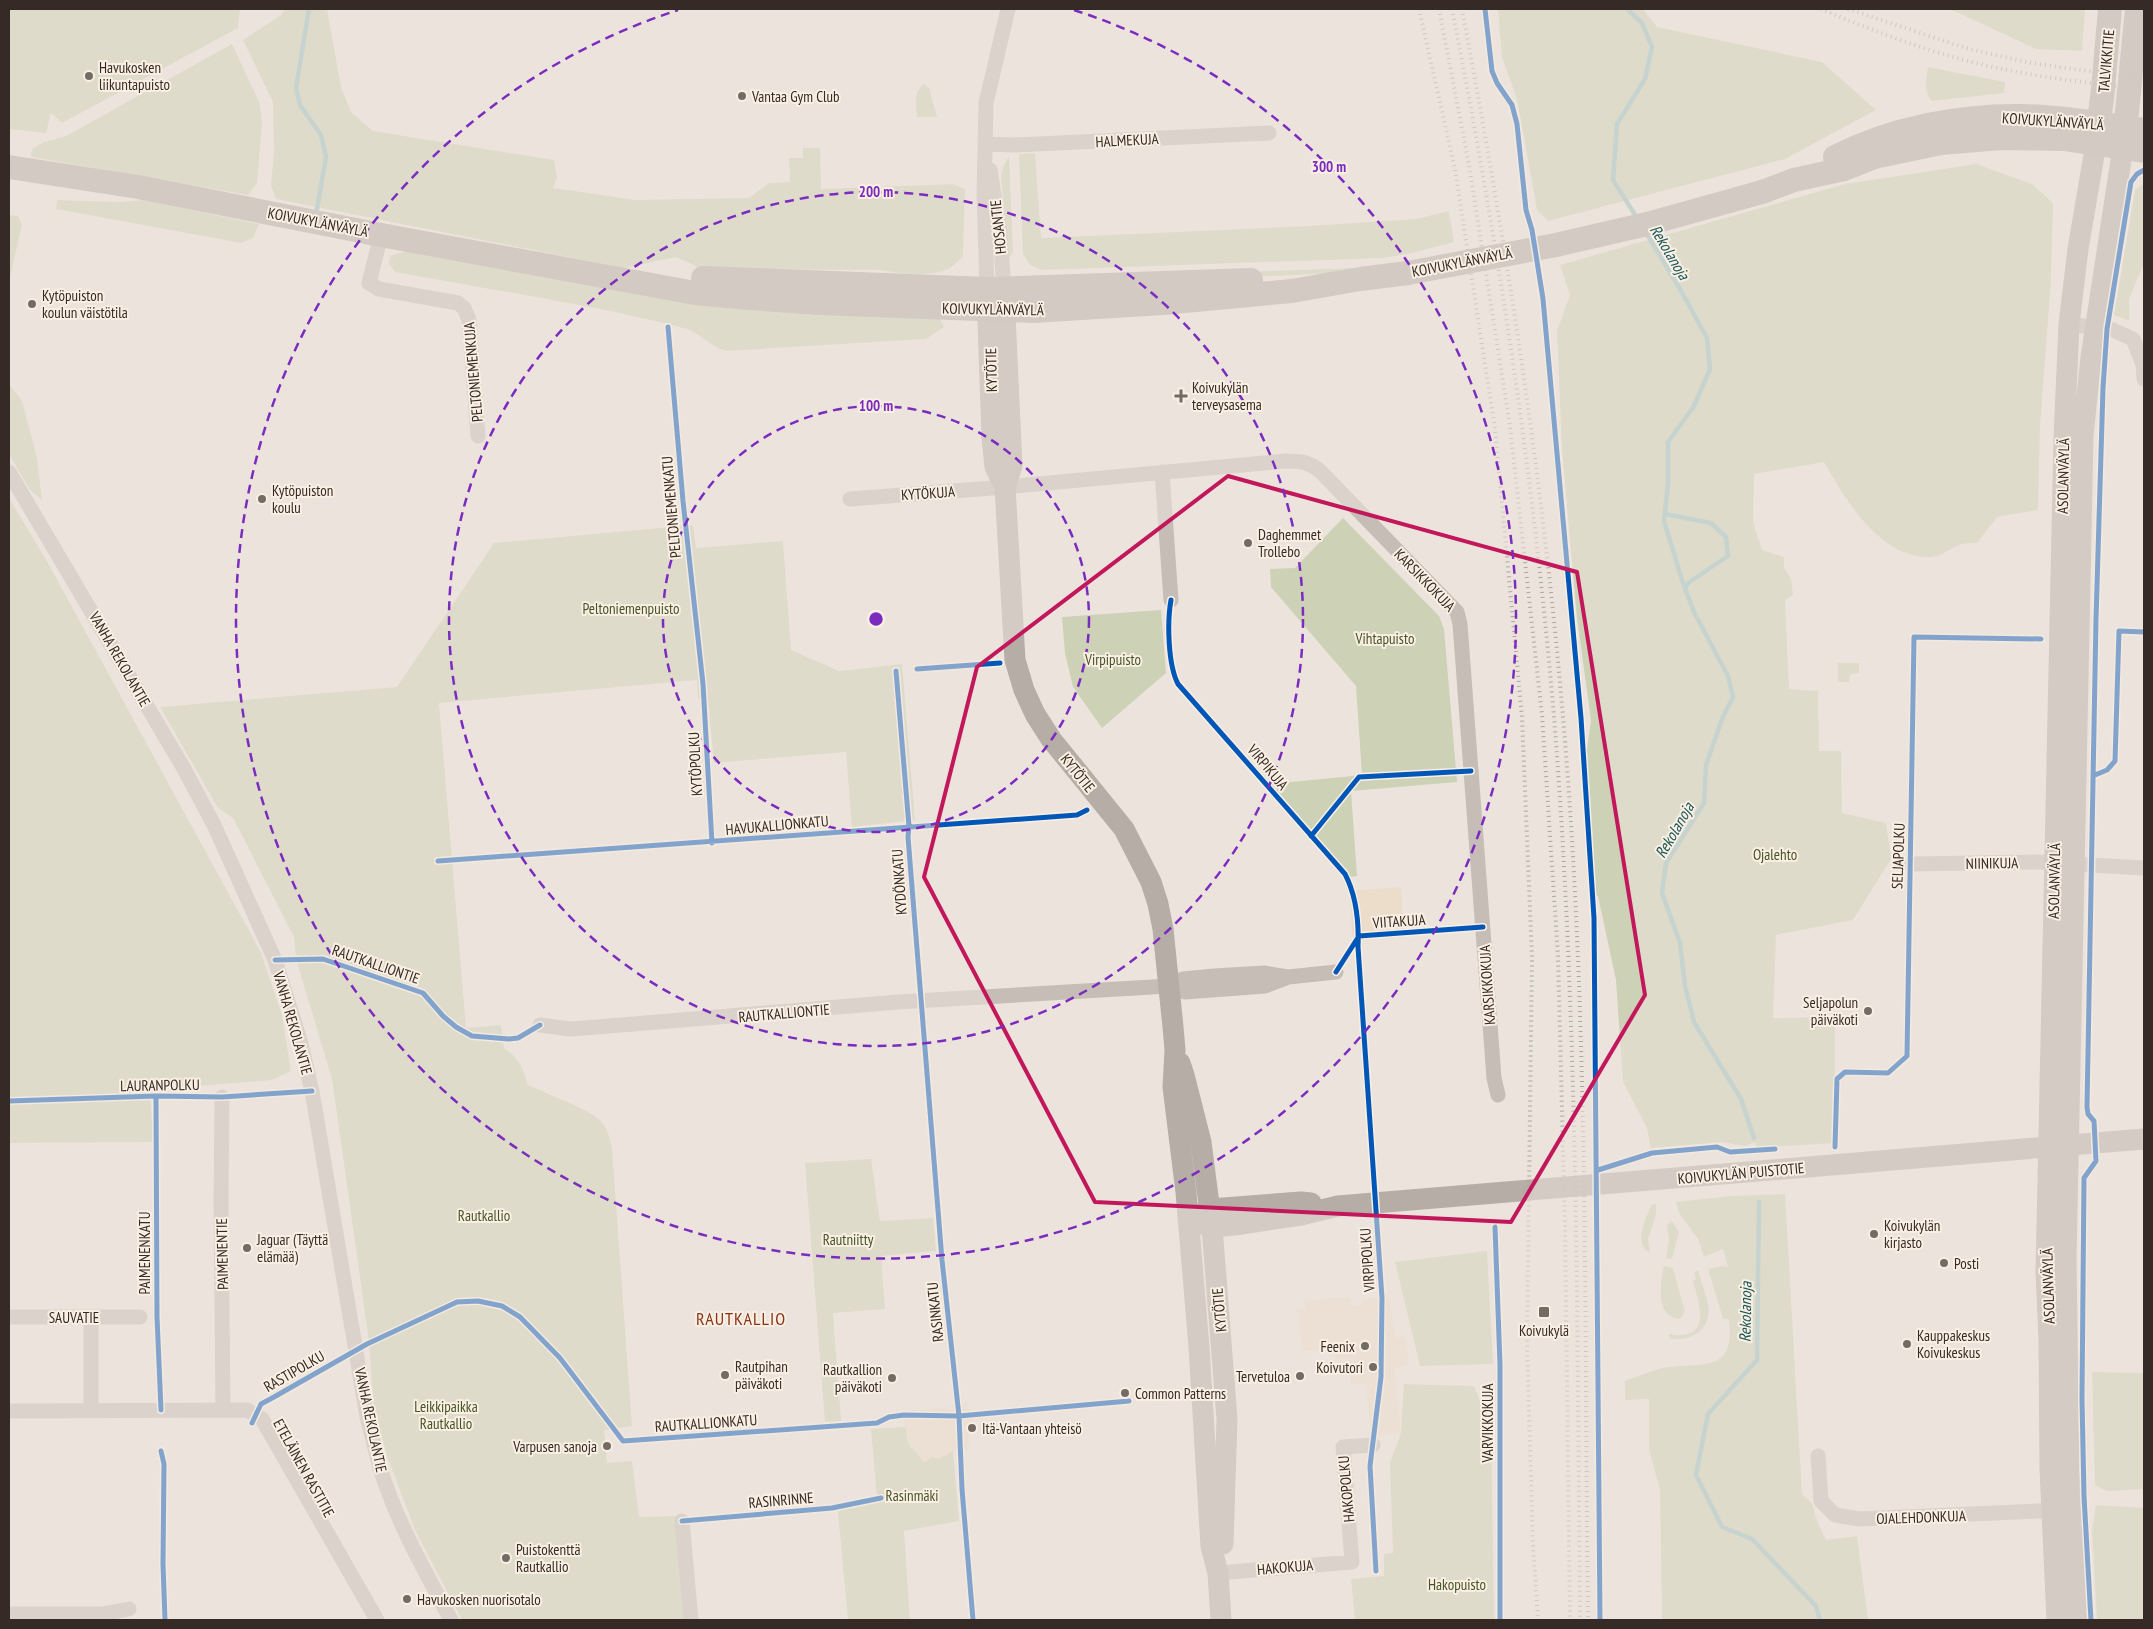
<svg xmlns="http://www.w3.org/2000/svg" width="2153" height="1629" font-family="'PT Sans Narrow',sans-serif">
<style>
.green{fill:#cdd1b6}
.plaza{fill:#ecdcca}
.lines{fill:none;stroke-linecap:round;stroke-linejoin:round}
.stream{stroke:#98bfbe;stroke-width:4.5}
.street{stroke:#c5bdb6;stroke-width:15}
.secondary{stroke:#b5ada6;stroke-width:21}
.primary{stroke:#b3aba5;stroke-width:24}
.rail{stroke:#aca6a0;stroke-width:4;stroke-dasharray:1 4;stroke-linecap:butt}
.primary-bridge{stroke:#b3aba5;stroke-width:24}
.cycleway-casing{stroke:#faefe3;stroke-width:8}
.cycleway{stroke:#0057b8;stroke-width:5}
.marked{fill:none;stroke:#c2185b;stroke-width:4;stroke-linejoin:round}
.ring{fill:none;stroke:#7b2cbf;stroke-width:2.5;stroke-dasharray:9 6}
.poi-dot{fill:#756b65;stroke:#faefe3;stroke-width:2}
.labels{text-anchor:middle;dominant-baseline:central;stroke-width:4;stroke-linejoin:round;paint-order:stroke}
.street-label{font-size:15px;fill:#352a25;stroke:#faefe3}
.poi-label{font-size:15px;fill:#352a25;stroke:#faefe3;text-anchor:start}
.park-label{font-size:15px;fill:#445427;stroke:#faefe3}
.water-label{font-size:16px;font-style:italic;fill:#185558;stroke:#faefe3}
.quarter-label{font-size:18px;letter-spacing:1px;fill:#883319;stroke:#faefe3}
.centre{fill:#7b2cbf;stroke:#faefe3;stroke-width:2.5}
.ring-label{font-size:15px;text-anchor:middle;font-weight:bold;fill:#7b2cbf;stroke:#faefe3;stroke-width:4;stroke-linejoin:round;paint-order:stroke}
</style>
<rect width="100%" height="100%" fill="#ece4dc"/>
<path class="green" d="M 9,9 L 240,9 L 238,28 L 62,123 L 51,113 L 46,133 L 9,129 Z
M 285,9 L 327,9 L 341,87 L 351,112 L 373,131 L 554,160 L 557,178 L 553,188 L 636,200 L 749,198 L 769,183 L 790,182 L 789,158 L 803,158 L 803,148 L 820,148 L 821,189 L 953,184 L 965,189 L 963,256 C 958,261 953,267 948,269 C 927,278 900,273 878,270 L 702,269 L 676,257 L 624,268 L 276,199 L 271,185 L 274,151 L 273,102 L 243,40 L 281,15 Z
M 1498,9 L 1643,9 L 1657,27 L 1822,62 L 1876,110 L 1785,159 L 1548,221 L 1537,210 L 1517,99 L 1502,58 Z
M 1950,9 L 2085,9 L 2082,51 L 2036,49 Z
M 232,44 L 260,104 L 262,124 L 257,183 L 248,195 L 31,157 L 32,149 L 44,142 L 66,136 Z
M 1928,67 L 2005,82 L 2004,93 L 1932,101 C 1923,92 1926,79 1928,67 Z
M 924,84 L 929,88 L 937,117 L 917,117 C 916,106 913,91 924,84 Z
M 1035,153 L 1041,238 L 1309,226 L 1416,219 L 1449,211 L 1454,242 L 1408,254 L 1382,258 L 1041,270 L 1030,265 L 1023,254 L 1019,154 Z
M 1009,157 L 1013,251 L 1011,256 L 1008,257 L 1001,176 L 1004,165 Z
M 1976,164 L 2032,184 L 2053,203 L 2051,279 L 2040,427 L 2038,510 L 1997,517 L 1977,543 C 1972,543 1967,543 1962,544 C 1952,547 1941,557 1930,557 C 1879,558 1846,500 1824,462 L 1754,474 L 1753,521 L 1762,550 L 1784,557 L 1784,568 L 1791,579 L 1793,595 L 1785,600 L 1789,689 L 1818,691 L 1819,751 L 1841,751 L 1842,813 L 1886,823 L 1891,859 L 1853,920 L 1776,935 L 1773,1018 L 1835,1017 L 1834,1143 L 1756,1148 L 1756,1142 L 1745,1146 L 1722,1142 L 1651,1148 L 1647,1128 L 1623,1082 L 1616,980 L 1598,896 L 1593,896 L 1584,772 L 1591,720 L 1577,618 L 1562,449 L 1557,331 L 1570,295 L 1560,265 L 1845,184 Z
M 2144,183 L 2144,263 L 2129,299 L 2129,321 L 2114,315 L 2135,190 Z
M 57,200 L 120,202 L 143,200 L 259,224 L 253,238 L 241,243 L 56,209 Z
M 9,215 L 18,216 L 22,225 L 9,282 Z
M 410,250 L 939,317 L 944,327 L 926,339 L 726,351 C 709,346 698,331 683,328 C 589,304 491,290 395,272 L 389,264 L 390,256 Z
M 1352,268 L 1353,271 L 1341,273 L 1046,285 L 1137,276 Z
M 9,384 L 22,401 L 37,458 L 42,500 L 30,490 L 9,454 Z
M 9,498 L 48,563 L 261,953 L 282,1015 L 291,1071 L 272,1080 L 150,1090 L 153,1142 L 9,1143 Z
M 1343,518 L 1439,616 L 1444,629 L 1457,782 L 1351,791 L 1357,876 L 1350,877 L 1271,784 L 1362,775 L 1356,686 L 1271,587 L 1270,569 L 1295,568 Z
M 693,525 L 696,548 L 783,541 L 791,650 L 839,671 L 902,664 L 915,820 L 852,827 L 846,752 L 714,763 L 708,699 L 698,699 L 697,680 L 439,703 L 466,1028 L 501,1025 L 504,1048 C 519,1058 523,1068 528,1085 C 545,1093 592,1110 602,1122 C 608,1130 610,1139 612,1148 L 632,1426 L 604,1430 L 607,1463 L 632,1461 L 639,1517 L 677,1516 L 686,1620 L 462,1620 L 415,1530 L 388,1459 L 374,1409 L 369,1341 L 332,1079 L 296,959 L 294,937 L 233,818 L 218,808 L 160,707 L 397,687 L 494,543 Z
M 1161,610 L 1166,673 L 1102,728 L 1073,687 L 1065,653 L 1062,617 Z
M 1838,663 L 1859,663 L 1859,673 L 1850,674 L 1849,682 L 1838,682 Z
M 871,1159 L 880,1221 L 933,1218 L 936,1251 L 881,1256 L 885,1309 L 833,1313 L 841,1421 L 825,1422 L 805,1163 Z
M 1785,1194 L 1802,1494 L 1812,1503 L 1817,1521 L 1826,1540 L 1857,1536 L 1868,1620 L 1662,1620 L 1660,1490 L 1649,1450 L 1649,1399 L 1625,1400 L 1625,1381 C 1636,1377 1647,1372 1659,1369 C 1698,1360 1736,1378 1729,1319 L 1723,1319 L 1708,1269 L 1723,1266 L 1728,1267 L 1723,1249 L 1704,1257 L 1698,1239 L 1679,1213 L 1676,1202 L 1730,1196 Z
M 1656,1204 L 1656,1215 L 1648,1239 L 1650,1253 C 1632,1243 1646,1220 1651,1205 Z
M 1672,1221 L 1679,1232 L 1672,1259 L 1666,1258 L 1669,1240 L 1667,1225 Z
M 1487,1251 L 1493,1364 L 1420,1366 L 1395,1262 Z
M 1664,1266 L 1673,1268 L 1685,1312 L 1680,1319 C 1655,1318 1660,1282 1664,1266 Z
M 1698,1270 C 1701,1282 1706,1293 1708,1304 C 1713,1329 1691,1343 1669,1338 L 1669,1334 C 1712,1342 1700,1306 1693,1281 L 1696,1279 L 1694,1272 Z
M 2092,1372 L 2144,1373 L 2144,1489 L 2107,1491 L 2095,1485 Z
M 1404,1384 L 1474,1386 L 1491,1428 L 1494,1620 L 1355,1620 L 1351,1579 L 1384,1576 L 1384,1554 L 1393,1553 L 1390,1463 L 1401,1433 Z
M 906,1427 L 910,1447 L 935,1458 L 939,1458 L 953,1451 L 959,1521 L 904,1531 L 910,1620 L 848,1620 L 837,1503 L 877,1498 L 871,1429 Z
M 2096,1505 L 2144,1508 L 2144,1620 L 2097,1620 L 2092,1530 Z"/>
<path class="plaza" d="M 1401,887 L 1404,937 L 1353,941 L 1349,891 Z
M 1350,1297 L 1351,1304 L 1353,1305 L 1361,1305 L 1362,1300 L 1389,1297 L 1396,1338 L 1405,1336 L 1409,1362 L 1405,1366 L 1395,1368 L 1401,1433 L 1368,1436 L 1370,1428 L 1366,1384 L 1351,1385 L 1351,1372 L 1327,1350 L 1302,1351 L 1297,1309 L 1305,1309 L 1305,1301 Z
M 966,1401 L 972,1415 L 973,1423 L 968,1424 L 970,1450 L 953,1451 L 944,1456 L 933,1457 L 924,1462 L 908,1443 L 903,1411 L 950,1407 Z"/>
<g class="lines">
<path class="stream" d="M 309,9 L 296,88 L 300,105 L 321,135 L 326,157 L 317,209
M 1627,9 L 1642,23 L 1652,47 L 1645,79 L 1617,124 L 1613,180 L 1637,218
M 1645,231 L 1680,289 L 1707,338 L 1710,369 L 1694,406 L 1668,442 L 1668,483 L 1664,521 L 1683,583 L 1694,612 L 1728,676 L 1733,697 L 1722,719 L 1706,765 L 1704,803 L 1666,863 L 1662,893 L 1680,943 L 1685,986 L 1694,1022 L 1741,1099 L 1754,1138
M 1665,514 L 1711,523 L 1726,537 L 1728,556 L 1688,583 L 1685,590
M 1759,1202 L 1757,1360 L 1708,1414 L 1696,1475 L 1722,1527 L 1752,1539 L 1816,1606 L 1820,1620"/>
<path class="street" d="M 985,144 L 1014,145 L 1269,133
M 990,170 L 1000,234 L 1004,289
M 381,235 L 369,283 L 379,289 L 458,303 L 464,308 L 469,320 L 478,436
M 987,289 L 984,194 L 986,103 L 1008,9
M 2069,324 L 2113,330 L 2133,339 L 2143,365 L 2144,379
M 9,472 L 183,767 L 214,825 L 275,960 L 300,1040 L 312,1091 L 367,1417 C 373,1438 377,1461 385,1483 C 402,1531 427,1575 451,1620
M 1162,472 L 1171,600
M 850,499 L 1005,487 L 1286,461 C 1300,461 1309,462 1320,471 L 1457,612 L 1460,624 L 1494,1078 L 1498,1095
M 1911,864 L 2038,862 L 2144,868
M 1169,986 L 1185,992 L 1265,986 L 1286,978
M 540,1025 L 570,1029 L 585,1028 L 898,1002 L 1169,986 L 1183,979 L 1214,976 L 1264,973 L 1288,977 L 1336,972
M 222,1097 L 221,1201 L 223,1410
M 9,1317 L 140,1317
M 91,1410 L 91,1317
M 9,1411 L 247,1410 L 262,1419 L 377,1620
M 1818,1456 L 1821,1501 L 1835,1515 L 1859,1519 L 2061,1510
M 682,1521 L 691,1620
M 1218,1573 L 1352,1562 L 1343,1447 L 1373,1445
M 9,1614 L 102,1614 L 129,1609"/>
<path class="secondary" d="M 987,293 L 992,438 L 995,467 L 1005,487
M 1004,293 L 1012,466 L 1005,487 L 1015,660 L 1024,690 L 1035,714 L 1051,739 L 1124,829 L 1151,882 L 1158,904 L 1163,929 L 1173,1027 L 1175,1050 L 1173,1087 L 1186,1192 L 1199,1347 L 1211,1546 L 1218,1573 L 1221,1620
M 1180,1063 L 1184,1075 L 1201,1142 L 1212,1227 L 1227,1419 L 1223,1544
M 1198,1215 L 1210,1209 L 1301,1202 L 1311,1203
M 1188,1220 L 1212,1227 L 1235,1225 L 1301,1215 L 1338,1206 L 2144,1139
M 2057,1620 L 2050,1469 L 2049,1340 L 2046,1272 L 2064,438 L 2069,324 L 2078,249 L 2096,143
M 2077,1620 L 2069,1469 L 2066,1259 L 2083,436 L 2091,357 L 2123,147"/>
<path class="primary" d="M 2097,139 L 2103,89 L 2110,9
M 2124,143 L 2137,9
M 1835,157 C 1892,128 1959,115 2023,116 C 2064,117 2104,124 2144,130
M 9,167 L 138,187 L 381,235 L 695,293 L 750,298 L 819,303 L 1034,311 L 1163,303 L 1292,291 L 1360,279 L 1408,273
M 1762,192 L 1794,180 L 1844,169 L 1874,157 L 1941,143 L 2001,138 L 2064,139 L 2144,151
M 703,278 L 987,289 L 1251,280"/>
<path class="rail" d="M 1419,9 L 1455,169 L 1495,429 L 1522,717 L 1532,958 L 1527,1346 L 1533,1546 L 1538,1620
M 1439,9 L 1469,165 L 1510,426 L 1542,715 L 1558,956 L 1565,1226 L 1570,1620
M 1452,9 C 1498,243 1534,479 1554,717 C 1578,1017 1577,1319 1580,1620
M 1462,9 C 1506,243 1543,479 1563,717 C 1589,1017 1584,1320 1588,1620
M 1821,9 C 1869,29 1918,48 1968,61 C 2026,76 2085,83 2144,89
M 1848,9 L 1969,49 L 2031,63 L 2144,79"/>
<path class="primary-bridge" d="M 1408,273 L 1556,245 L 1647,224 L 1762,192"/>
<g class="cycleway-casing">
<path id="cycleway" d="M 1485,9 L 1492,71 L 1497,83 L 1512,105 L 1517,124 L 1526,210 L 1532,230 L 1543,299 L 1581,718 L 1594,918 L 1600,1620
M 668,327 L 683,501 L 703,684 L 712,843
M 1171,600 C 1167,622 1168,665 1178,684 L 1345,874 C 1357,897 1359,922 1358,947 L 1382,1298 L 1381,1377 L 1370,1466 L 1376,1571
M 917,669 L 1000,663
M 896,671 L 909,826 L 908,837 L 942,1260 L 959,1416 L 962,1489 L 973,1620
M 2095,775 L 2107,770 L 2115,761 L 2119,631 L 2144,632
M 1311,836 L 1359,777 L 1471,771
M 438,861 L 1077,815 L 1087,810
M 275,960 L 323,959 L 423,993 L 443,1016 L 456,1027 L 472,1036 L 509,1039 L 518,1038 L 540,1025
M 1336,972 L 1359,936 L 1483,927
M 156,1096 L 157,1317 L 161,1410
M 9,1101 L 156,1096 L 222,1097 L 312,1091
M 1835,1147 L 1837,1079 L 1845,1072 L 1888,1073 L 1907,1056 L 1914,637 L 2041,639
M 1598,1170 L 1652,1153 L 1717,1147 L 1730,1152 L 1775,1149
M 1495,1227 L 1500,1365 L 1500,1620
M 252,1423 L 261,1404 L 274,1397 L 367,1344 L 457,1302 L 478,1301 L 502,1306 L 520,1317 L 560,1358 L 623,1441 L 877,1423 L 889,1417 L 904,1415 L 959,1416 L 1129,1401
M 161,1451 L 164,1464 L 163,1564 L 165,1620
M 682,1521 L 832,1508 L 881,1498
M 2091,1620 L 2084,1496 L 2082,1399 L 2084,1178 L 2096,1161 L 2094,1121 L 2088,1114 L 2087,1107 L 2096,619 L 2103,388 L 2107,329 L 2131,182 L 2137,174 L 2144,170"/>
</g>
<use href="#cycleway" class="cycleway"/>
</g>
<path d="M0 0H2153V1629H0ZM 1228,476 L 1577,572 L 1645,995 L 1511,1222 L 1095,1202 L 924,877 L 977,667 Z" fill="#ece4dc" fill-opacity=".55" fill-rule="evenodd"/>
<path class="marked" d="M 1228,476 L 1577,572 L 1645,995 L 1511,1222 L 1095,1202 L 924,877 L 977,667 Z"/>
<g class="ring">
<circle cx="876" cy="619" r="213"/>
<circle cx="876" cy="619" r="427"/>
<path d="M1074 10A640 640 0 1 1 678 10"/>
</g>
<g class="poi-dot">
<circle cx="89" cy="76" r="5"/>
<circle cx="742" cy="96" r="5"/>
<circle cx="32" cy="304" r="5"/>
<path d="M1178.5 388.5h5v5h5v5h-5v5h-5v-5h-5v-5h5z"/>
<circle cx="262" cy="499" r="5"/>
<circle cx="1248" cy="543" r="5"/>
<circle cx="1868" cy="1011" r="5"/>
<circle cx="1874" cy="1234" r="5"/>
<circle cx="247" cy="1248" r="5"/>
<circle cx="1944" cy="1263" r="5"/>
<rect x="1538" y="1306" width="12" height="12" rx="2.5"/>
<circle cx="1907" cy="1344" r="5"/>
<circle cx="1365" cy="1346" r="5"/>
<circle cx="1373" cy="1367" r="5"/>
<circle cx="725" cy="1375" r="5"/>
<circle cx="1300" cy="1376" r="5"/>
<circle cx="892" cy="1378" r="5"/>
<circle cx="1125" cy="1393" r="5"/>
<circle cx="972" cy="1428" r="5"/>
<circle cx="607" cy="1446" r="5"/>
<circle cx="506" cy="1558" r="5"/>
<circle cx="407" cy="1599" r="5"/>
</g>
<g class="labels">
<g class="street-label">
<text transform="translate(2106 61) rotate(-85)">TALVIKKITIE</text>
<text transform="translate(2053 121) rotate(4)">KOIVUKYLÄNVÄYLÄ</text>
<text transform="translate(1127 140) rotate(-3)">HALMEKUJA</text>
<text transform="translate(318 222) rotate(11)">KOIVUKYLÄNVÄYLÄ</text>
<text transform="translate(998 227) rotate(-96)">HOSANTIE</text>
<text transform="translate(1462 262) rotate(-11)">KOIVUKYLÄNVÄYLÄ</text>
<text transform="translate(993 309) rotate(1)">KOIVUKYLÄNVÄYLÄ</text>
<text transform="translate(991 370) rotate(-91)">KYTÖTIE</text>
<text transform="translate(473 372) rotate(-95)">PELTONIEMENKUJA</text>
<text transform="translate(2063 476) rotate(-89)">ASOLANVÄYLÄ</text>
<text transform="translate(928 493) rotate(-4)">KYTÖKUJA</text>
<text transform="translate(671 507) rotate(-95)">PELTONIEMENKATU</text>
<text transform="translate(1425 580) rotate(46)">KARSIKKOKUJA</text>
<text transform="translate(120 659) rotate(60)">VANHA REKOLANTIE</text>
<text transform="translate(695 764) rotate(-93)">KYTÖPOLKU</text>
<text transform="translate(1268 767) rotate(50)">VIRPIKUJA</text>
<text transform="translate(1078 773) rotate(51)">KYTÖTIE</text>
<text transform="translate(777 825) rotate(-5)">HAVUKALLIONKATU</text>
<text transform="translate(1898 856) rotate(-88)">SELJAPOLKU</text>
<text transform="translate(1992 863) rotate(-1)">NIINIKUJA</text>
<text transform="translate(2054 881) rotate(-89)">ASOLANVÄYLÄ</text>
<text transform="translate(899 882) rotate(-94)">KYDÖNKATU</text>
<text transform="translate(1399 921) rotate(-4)">VIITAKUJA</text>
<text transform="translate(376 964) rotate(19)">RAUTKALLIONTIE</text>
<text transform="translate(1487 985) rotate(-94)">KARSIKKOKUJA</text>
<text transform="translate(784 1013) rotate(-5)">RAUTKALLIONTIE</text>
<text transform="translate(293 1023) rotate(74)">VANHA REKOLANTIE</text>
<text transform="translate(160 1085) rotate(-1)">LAURANPOLKU</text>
<text transform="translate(1741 1173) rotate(-5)">KOIVUKYLÄN PUISTOTIE</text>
<text transform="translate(144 1253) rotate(-90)">PAIMENENKATU</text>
<text transform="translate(222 1254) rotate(-91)">PAIMENENTIE</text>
<text transform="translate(1367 1260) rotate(-94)">VIRPIPOLKU</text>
<text transform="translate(2048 1286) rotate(-92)">ASOLANVÄYLÄ</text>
<text transform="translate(1219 1310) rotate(-95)">KYTÖTIE</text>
<text transform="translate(935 1312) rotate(-96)">RASINKATU</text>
<text x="74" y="1317">SAUVATIE</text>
<text transform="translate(294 1371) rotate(-30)">RASTIPOLKU</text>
<text transform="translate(371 1420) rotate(78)">VANHA REKOLANTIE</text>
<text transform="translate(706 1423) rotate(-4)">RAUTKALLIONKATU</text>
<text transform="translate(1487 1423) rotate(-90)">VARVIKKOKUJA</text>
<text transform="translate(304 1468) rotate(61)">ETELÄINEN RASTITIE</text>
<text transform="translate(1346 1489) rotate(-95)">HAKOPOLKU</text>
<text transform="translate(781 1500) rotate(-5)">RASINRINNE</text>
<text transform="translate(1921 1517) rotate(-2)">OJALEHDONKUJA</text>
<text transform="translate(1285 1567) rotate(-5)">HAKOKUJA</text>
</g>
<g class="poi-label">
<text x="99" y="67">Havukosken<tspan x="99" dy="17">liikuntapuisto</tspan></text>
<text x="752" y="96">Vantaa Gym Club</text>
<text x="42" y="295">Kytöpuiston<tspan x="42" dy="17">koulun väistötila</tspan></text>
<text x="1192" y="387">Koivukylän<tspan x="1192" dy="17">terveysasema</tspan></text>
<text x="272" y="490">Kytöpuiston<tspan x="272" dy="17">koulu</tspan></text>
<text x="1258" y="534">Daghemmet<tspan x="1258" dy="17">Trollebo</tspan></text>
<text x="1858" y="1002" text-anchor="end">Seljapolun<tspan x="1858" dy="17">päiväkoti</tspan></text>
<text x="1884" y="1225">Koivukylän<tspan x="1884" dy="17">kirjasto</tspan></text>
<text x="257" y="1239">Jaguar (Täyttä<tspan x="257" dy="17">elämää)</tspan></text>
<text x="1954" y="1263">Posti</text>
<text x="1544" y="1330" text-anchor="middle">Koivukylä</text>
<text x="1917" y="1335">Kauppakeskus<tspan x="1917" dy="17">Koivukeskus</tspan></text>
<text x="1355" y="1346" text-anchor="end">Feenix</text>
<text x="735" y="1366">Rautpihan<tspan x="735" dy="17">päiväkoti</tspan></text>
<text x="1363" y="1367" text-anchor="end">Koivutori</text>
<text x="882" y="1369" text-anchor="end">Rautkallion<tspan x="882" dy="17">päiväkoti</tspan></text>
<text x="1290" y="1376" text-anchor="end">Tervetuloa</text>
<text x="1135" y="1393">Common Patterns</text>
<text x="982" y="1428">Itä-Vantaan yhteisö</text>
<text x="597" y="1446" text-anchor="end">Varpusen sanoja</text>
<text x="516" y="1549">Puistokenttä<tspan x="516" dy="17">Rautkallio</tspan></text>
<text x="417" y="1599">Havukosken nuorisotalo</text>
</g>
<g class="park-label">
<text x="631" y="608">Peltoniemenpuisto</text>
<text x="1385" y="638">Vihtapuisto</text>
<text x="1113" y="659">Virpipuisto</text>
<text x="1775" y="854">Ojalehto</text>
<text x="484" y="1215">Rautkallio</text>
<text x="848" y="1239">Rautniitty</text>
<text x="446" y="1406">Leikkipaikka<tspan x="446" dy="17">Rautkallio</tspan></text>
<text x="912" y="1495">Rasinmäki</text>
<text x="1457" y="1584">Hakopuisto</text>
</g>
<g class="water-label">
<text transform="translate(1670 252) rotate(59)">Rekolanoja</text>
<text transform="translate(1674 830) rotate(-60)">Rekolanoja</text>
<text transform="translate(1745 1312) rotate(-89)">Rekolanoja</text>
</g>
<g class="quarter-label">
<text x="741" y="1318">RAUTKALLIO</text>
</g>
</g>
<circle cx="876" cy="619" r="8" class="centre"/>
<g class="ring-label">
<text x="1329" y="172">300 m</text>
<text x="876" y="197">200 m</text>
<text x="876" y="411">100 m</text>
</g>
<rect width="2153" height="1629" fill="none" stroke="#352a25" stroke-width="20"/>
</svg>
